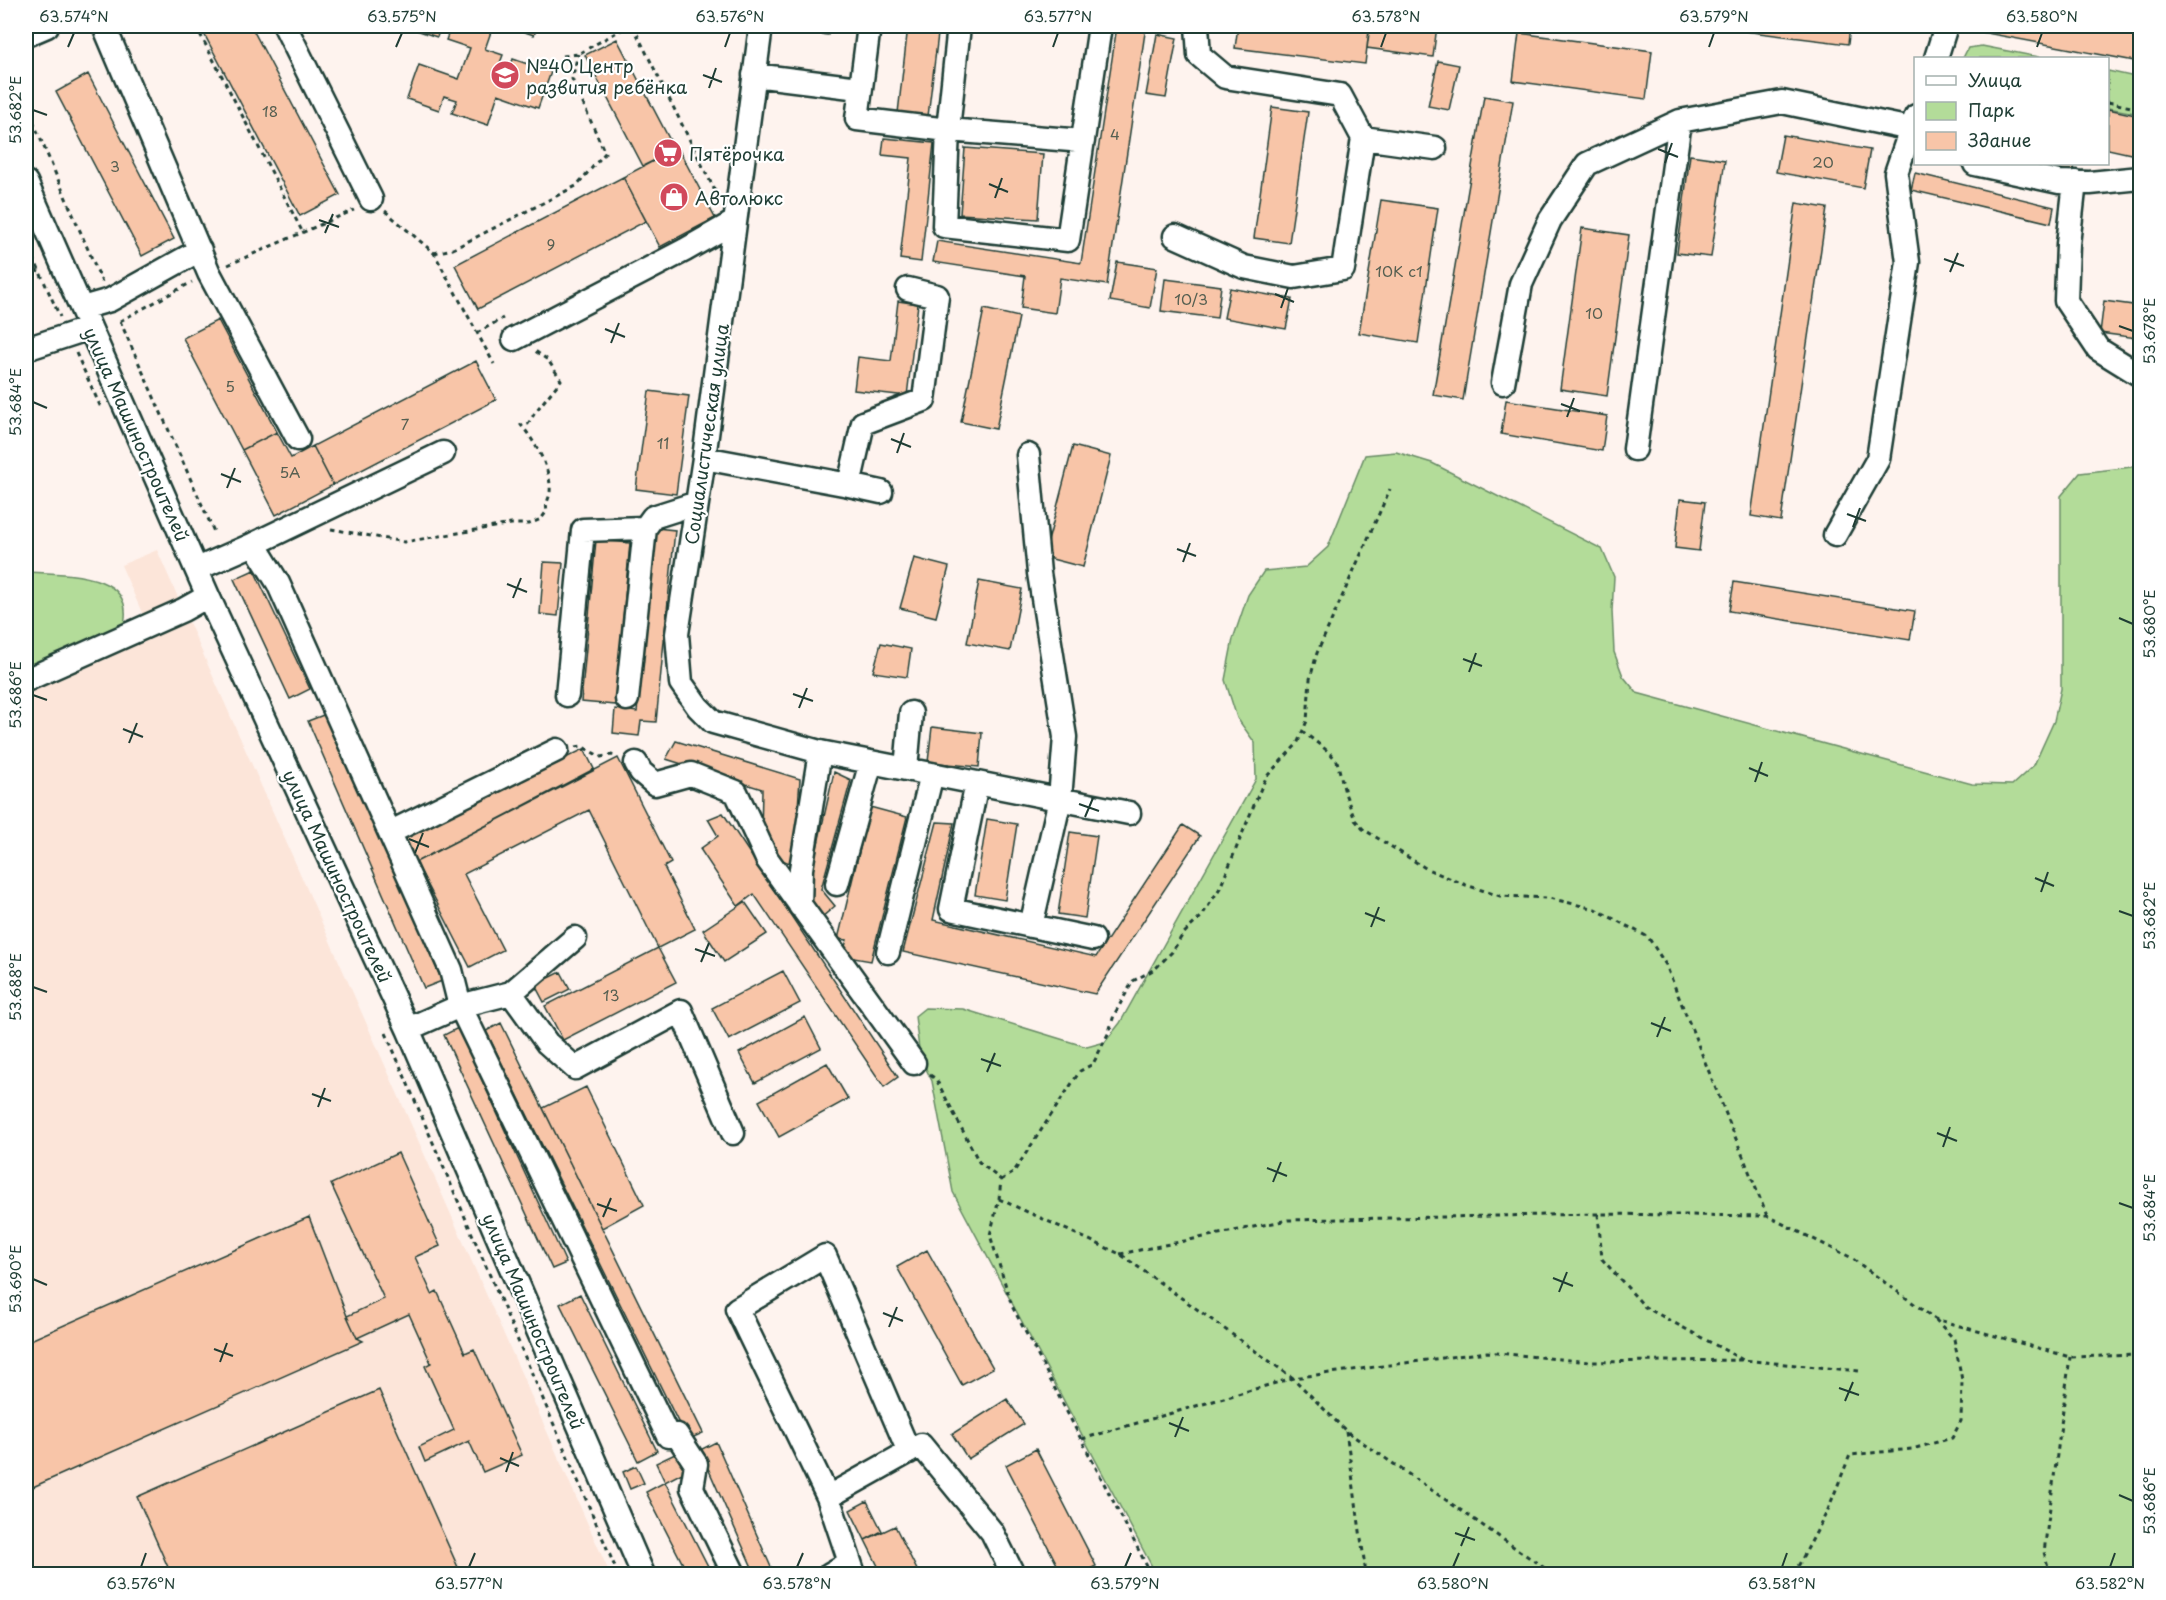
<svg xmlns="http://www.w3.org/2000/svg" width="2166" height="1600" font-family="'Playpen Sans',sans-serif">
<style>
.built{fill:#fce5d9}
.green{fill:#b3dc99;stroke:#698c66;stroke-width:1.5}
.building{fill:#f8c5a8;stroke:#1f3d34;stroke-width:1.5}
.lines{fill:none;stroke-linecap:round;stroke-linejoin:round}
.minor-casing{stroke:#1f3d34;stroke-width:27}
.path{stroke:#1f3d34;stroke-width:3;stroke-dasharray:4.5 4.5;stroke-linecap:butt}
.minor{stroke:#fff;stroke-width:22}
.ticks{fill:none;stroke:#1f3d34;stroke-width:2}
.labels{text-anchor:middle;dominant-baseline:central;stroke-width:4.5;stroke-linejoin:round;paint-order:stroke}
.number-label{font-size:15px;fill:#555f51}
.poi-label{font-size:18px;fill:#1f3d34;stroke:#fff;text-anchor:start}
.street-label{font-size:18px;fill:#1f3d34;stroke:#fff}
.neatline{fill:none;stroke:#1f3d34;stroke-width:2}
.ticks-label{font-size:15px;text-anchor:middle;fill:#1f3d34}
</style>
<rect width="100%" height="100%" fill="#fef3ee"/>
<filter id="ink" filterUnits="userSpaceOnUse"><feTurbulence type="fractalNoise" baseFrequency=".0167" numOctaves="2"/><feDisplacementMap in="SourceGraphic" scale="12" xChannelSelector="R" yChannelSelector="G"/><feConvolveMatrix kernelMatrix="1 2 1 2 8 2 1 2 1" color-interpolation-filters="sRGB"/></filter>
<g filter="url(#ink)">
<path class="built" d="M 157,550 L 610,1574 L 26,1574 L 26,666 L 143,615 L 121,565 Z"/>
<path class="green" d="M 1982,46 L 2044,58 L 1963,58 L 1968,48 Z
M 2108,71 L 2140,78 L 2140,114 L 2108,108 Z
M 1396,452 L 1432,463 L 1602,549 L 1614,577 L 1612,611 L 1614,652 L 1623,676 L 1637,693 L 1972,784 L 2012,785 L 2034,765 L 2054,721 L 2061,689 L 2061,496 L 2080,473 L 2140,466 L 2140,1574 L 1156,1574 L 953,1192 L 932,1081 L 920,1057 L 915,1016 L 925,1008 L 963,1009 L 1087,1047 L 1105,1042 L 1120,1023 L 1256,779 L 1255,743 L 1237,718 L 1225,680 L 1233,639 L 1248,595 L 1264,571 L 1306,567 L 1328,547 L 1365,455 Z
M 26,572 C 64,574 142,571 122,631 L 26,672 Z"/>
<path class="building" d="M 200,26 L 251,26 L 340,195 L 300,216 Z
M 408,26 L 441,26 L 437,37 L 407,27 Z
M 447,26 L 493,26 L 485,49 L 503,55 L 498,68 L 509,72 L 513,59 L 551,72 L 538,108 L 498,94 L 488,125 L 452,113 L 457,100 L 444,96 L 439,110 L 407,99 L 419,65 L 459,79 L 470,48 L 446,40 L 451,27 Z
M 507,26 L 538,26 L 534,35 Z
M 799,26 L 829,26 L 828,35 L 799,32 Z
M 908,26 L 939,26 L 928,116 L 898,113 Z
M 1117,26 L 1146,26 L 1107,285 L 1060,278 L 1055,313 L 1021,308 L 1025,276 L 933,262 L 937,241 L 1081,263 Z
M 1238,26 L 1331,26 L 1369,30 L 1365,64 L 1235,48 Z
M 1370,26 L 1437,26 L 1433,57 L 1367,48 Z
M 1720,26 L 1850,26 L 1848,44 L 1719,28 Z
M 1982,26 L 2140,26 L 2140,62 L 1981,32 Z
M 1519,33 L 1652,51 L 1646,99 L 1513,81 Z
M 1157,34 L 1177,38 L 1166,98 L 1146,95 Z
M 617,39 L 675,150 L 643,166 L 585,55 Z
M 1438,61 L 1459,65 L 1449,110 L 1428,106 Z
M 88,74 L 174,239 L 142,256 L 56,92 Z
M 1484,96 L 1513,101 L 1463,400 L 1433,395 Z
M 1272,107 L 1308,112 L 1289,243 L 1254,238 Z
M 2108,109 L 2140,116 L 2140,156 L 2108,149 Z
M 1783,135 L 1870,150 L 1863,188 L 1776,172 Z
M 884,138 L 934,143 L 921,262 L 900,259 L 911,158 L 882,155 Z
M 678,148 L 715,218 L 660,247 L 623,177 Z
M 965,148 L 1043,154 L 1038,219 L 960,214 Z
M 1690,155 L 1725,160 L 1711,257 L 1677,253 Z
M 2030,164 L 2074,164 L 2073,171 Z
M 1915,173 L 2054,207 L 2051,223 L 1911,190 Z
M 623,177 L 646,221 L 478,309 L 455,265 Z
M 1381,200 L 1438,208 L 1418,343 L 1359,333 Z
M 1796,203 L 1827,208 L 1781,521 L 1751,516 Z
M 1582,228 L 1629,235 L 1607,396 L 1560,389 Z
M 1117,262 L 1157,268 L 1150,308 L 1110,301 Z
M 1165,279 L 1221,286 L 1217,318 L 1161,311 Z
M 1230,288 L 1292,299 L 1286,329 L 1224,318 Z
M 898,301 L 918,304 L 907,396 L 854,390 L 858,357 L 891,361 Z
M 2104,301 L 2140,306 L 2137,338 L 2100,333 Z
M 984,309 L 1019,317 L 996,429 L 961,422 Z
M 218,320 L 277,432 L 242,450 L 183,338 Z
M 476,361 L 496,400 L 333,485 L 313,446 Z
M 649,391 L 689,396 L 676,494 L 636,489 Z
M 1506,400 L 1607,416 L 1602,451 L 1501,434 Z
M 277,432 L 291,458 L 313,446 L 333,485 L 276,515 L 242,450 Z
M 1073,446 L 1111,456 L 1083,567 L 1044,557 Z
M 1680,499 L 1705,502 L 1699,551 L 1675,548 Z
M 656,528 L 675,530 L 656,722 L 641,721 L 639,736 L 613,733 L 615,709 L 637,712 Z
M 596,540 L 630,543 L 615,705 L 581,702 Z
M 914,558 L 949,567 L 936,617 L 900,608 Z
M 544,562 L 563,563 L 558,616 L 540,614 Z
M 254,570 L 310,689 L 290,699 L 234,579 Z
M 979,581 L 1022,589 L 1010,651 L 967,643 Z
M 1734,582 L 1915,611 L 1910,640 L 1729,611 Z
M 881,643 L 911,649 L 907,677 L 873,672 Z
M 326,714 L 442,981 L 424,988 L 308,721 Z
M 932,727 L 982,733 L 979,767 L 928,762 Z
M 676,741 L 800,779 L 794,865 L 775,857 L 777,849 L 761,837 L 762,789 L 666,759 Z
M 584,749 L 594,769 L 416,862 L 405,837 Z
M 618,758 L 671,863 L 664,867 L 695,929 L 658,948 L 589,810 L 464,874 L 503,950 L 470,967 L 416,862 Z
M 834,772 L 851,780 L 821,889 L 835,906 L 822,917 L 807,893 Z
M 870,807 L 907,817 L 871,961 L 842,956 L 847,940 L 838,939 Z
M 723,813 L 898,1077 L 884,1087 L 754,894 L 738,906 L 700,849 L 718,836 L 708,819 Z
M 987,819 L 1017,824 L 1005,900 L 975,895 Z
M 937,822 L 954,823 L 933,920 L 1096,957 L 1183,825 L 1200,836 L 1095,994 L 903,952 Z
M 1070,832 L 1097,836 L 1085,918 L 1058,914 Z
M 745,902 L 767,934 L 724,962 L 703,930 Z
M 658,948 L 676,982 L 563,1040 L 545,1006 Z
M 783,971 L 800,1003 L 729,1040 L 712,1008 Z
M 561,972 L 570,989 L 544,1002 L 535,985 Z
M 805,1017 L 821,1048 L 755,1083 L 739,1053 Z
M 501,1023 L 703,1433 L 687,1440 L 486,1031 Z
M 458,1028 L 566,1263 L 552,1269 L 444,1035 Z
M 827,1063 L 848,1099 L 779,1137 L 759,1101 Z
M 586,1087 L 644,1205 L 602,1228 L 543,1108 Z
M 398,1153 L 440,1246 L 415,1257 L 432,1294 L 437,1291 L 465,1353 L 474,1349 L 522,1455 L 483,1472 L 469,1441 L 425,1462 L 419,1447 L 454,1430 L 425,1366 L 431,1363 L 409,1314 L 357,1338 L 347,1316 L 384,1299 L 331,1184 Z
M 309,1217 L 347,1316 L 357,1338 L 363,1341 L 26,1490 L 26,1342 Z
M 927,1250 L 993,1368 L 962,1385 L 897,1267 Z
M 580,1294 L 657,1451 L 638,1461 L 560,1304 Z
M 379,1390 L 461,1574 L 171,1574 L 137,1497 Z
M 1007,1399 L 1024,1424 L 968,1459 L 952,1434 Z
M 716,1442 L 774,1574 L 755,1574 L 700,1450 Z
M 1036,1449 L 1096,1566 L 1080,1574 L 1062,1574 L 1006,1465 Z
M 677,1453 L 686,1471 L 665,1482 L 656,1463 Z
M 636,1466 L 644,1483 L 630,1489 L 623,1472 Z
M 665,1482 L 712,1574 L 688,1574 L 646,1492 Z
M 867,1501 L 882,1531 L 865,1540 L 850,1510 Z
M 895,1526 L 919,1574 L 882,1574 L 865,1540 Z"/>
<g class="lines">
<g class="minor-casing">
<path id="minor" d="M 104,26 L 209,273 L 298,439
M 285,26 L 371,199
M 761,26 L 704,458 L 677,634 L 681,683 L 698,707 L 713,722 L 820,752 L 1129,813
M 869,26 L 857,119 L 948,130 L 1083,141
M 959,26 L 948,130 L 944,226 L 1068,240 L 1100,26
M 26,35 L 47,26
M 1936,58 L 1946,26
M 754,75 L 859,88
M 1363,138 L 1435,148
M 1975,164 L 2059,182 L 2090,183 L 2140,178
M 26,182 L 208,596 L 408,1029 L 643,1574
M 2075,182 L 2068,244 L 2066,301 L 2098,349 L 2140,375
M 1175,236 L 1244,267 L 1294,277 L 1343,269 L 1363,138 L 1340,95 L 1225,77 L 1199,55 L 1197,26
M 82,308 L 110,300 L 200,250
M 514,339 L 685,250 L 734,222
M 26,349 L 90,328
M 1503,383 L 1521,284 L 1550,220 L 1587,164 L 1680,121 L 1782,102 L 1911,129 L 1916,116
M 1635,449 L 1680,121
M 1028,455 L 1039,573 L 1065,737 L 1060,799 L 1031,926
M 704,458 L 849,485 L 863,423 L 924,400 L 937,296 L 908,289
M 849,485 L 881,492
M 1835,535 L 1878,459 L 1908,262 L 1896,173 L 1911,129 L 1916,132
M 254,544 L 443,453
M 197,569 L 254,544 L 278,583 L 451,970 L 460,1006 L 668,1436 L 677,1435 L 696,1464 L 692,1488 L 734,1574
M 26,680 L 183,610 L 208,596
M 567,695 L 583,530 L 645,528 L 653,517 L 697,503
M 627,699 L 645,528
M 636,763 L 641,772 L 655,784 L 691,774 L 736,792 L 767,859 L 914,1063
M 906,769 L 911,713
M 977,783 L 951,909 L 1093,939
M 391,832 L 557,750
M 837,884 L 871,762
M 800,906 L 801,869 L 820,752
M 888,952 L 932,774
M 511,993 L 547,1043 L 575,1068 L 681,1011 L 733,1133
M 408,1029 L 460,1006 L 511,993 L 575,938
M 828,1497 L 737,1309 L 825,1256 L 909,1452
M 830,1574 L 849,1563
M 854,1574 L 828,1497 L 921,1445 L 992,1532 L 1013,1574"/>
</g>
<path class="path" d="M 196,26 L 303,233
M 261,26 L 265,34
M 633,26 L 717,195
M 563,56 L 578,54 L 628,26
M 2108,102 L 2140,109
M 26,105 L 102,282
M 385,211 L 434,253 L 494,364
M 26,241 L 60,317
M 434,253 L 453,249 L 576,186 L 605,153 L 572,79 L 578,54
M 228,265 L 354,210
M 26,269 L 40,272
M 120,321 L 192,282
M 120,321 L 215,534
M 477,333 L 503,318
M 76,353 L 102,410
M 331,529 L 404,542 L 511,524 L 529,524 L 541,519 L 547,511 C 545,503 549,500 550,492 C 552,471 535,441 521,425 L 528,424 L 536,411 L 561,380 L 548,360 L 535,351
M 1302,731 L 1329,752 L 1337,761 L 1345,793 L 1355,820 L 1363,829 L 1427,869 L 1466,885 L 1500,896 L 1549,898 L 1595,909 L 1648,937 L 1666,965 L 1767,1216
M 576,747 L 581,746 L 601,757 L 611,755 L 617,756
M 386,1033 L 618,1574
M 930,1075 L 936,1079 L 979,1162 L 1001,1180 L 999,1199 L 990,1235 L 1012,1306 L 1151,1574
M 1001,1180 L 1013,1173 L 1080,1071 L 1093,1064 L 1109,1032 L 1114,1015 L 1133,981 L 1155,969 L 1172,952 L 1183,934 L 1201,917 L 1220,888 L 1261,788 L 1267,776 L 1297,744 L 1307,721 L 1310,679 L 1317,653 L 1390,489
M 999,1199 L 1120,1254 L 1293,1378 L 1346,1431 L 1553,1574
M 1598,1214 L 1602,1259 L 1645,1307 L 1743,1360 L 1860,1371
M 1120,1254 L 1288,1220 L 1598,1214 L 1767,1216 L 1850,1257 L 1935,1319 L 2070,1357 L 2140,1355
M 1346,1431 L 1366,1574
M 1082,1439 L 1293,1378 L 1487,1352 L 1590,1362 L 1743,1360
M 1794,1574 L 1827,1512 L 1850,1455 L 1912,1449 L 1952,1438 L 1961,1421 L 1962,1380 L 1954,1339 L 1936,1320
M 2050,1574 L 2044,1552 L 2070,1357"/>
<use href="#minor" class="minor"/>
</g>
</g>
<path class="ticks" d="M 68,47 L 74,33M 396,47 L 402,33M 725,47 L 730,33M 1053,47 L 1058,33M 1381,47 L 1386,33M 1709,47 L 1714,33M 2037,47 L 2042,33M 703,75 L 722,82M 709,88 L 716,68M 33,110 L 47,115M 1658,149 L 1678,157M 1665,163 L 1672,143M 989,184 L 1008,192M 995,198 L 1002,178M 319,220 L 339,227M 325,233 L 333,214M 1944,259 L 1964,266M 1950,272 L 1958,253M 1275,294 L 1294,302M 1281,308 L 1288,288M 2119,326 L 2133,331M 605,329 L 625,337M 611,343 L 619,323M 33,402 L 47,408M 1561,404 L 1580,411M 1567,417 L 1574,398M 891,439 L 911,447M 897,453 L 904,433M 221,474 L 241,482M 227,488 L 235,468M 1847,514 L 1866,521M 1853,527 L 1860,508M 1177,549 L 1196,556M 1183,562 L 1190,543M 507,584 L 527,592M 513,598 L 521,578M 2119,618 L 2133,624M 1463,659 L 1482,666M 1469,672 L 1476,653M 793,694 L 813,701M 33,695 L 47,700M 799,708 L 807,688M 123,729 L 143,737M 129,743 L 137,723M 1749,768 L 1768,776M 1755,782 L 1762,762M 1079,804 L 1099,811M 1085,817 L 1093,798M 409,839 L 429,847M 415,853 L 423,833M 2035,878 L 2054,886M 2041,892 L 2048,872M 2119,911 L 2133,916M 1365,913 L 1385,921M 1371,927 L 1379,907M 695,949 L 715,956M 701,962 L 709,943M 33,987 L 47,992M 1651,1023 L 1671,1031M 1657,1037 L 1665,1017M 981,1059 L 1001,1066M 987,1072 L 995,1053M 312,1094 L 331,1101M 318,1107 L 325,1088M 1937,1133 L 1957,1141M 1943,1147 L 1950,1127M 1267,1168 L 1287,1176M 1273,1182 L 1281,1162M 2119,1203 L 2133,1208M 597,1204 L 617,1211M 603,1217 L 611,1198M 1553,1278 L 1573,1286M 33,1279 L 47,1285M 1559,1292 L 1567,1272M 883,1313 L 903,1321M 889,1327 L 897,1307M 214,1349 L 233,1356M 220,1362 L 227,1343M 1839,1388 L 1859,1395M 1845,1401 L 1853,1382M 1169,1423 L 1189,1431M 1175,1437 L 1183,1417M 500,1458 L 519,1466M 506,1472 L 513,1452M 2119,1495 L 2133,1501M 1455,1533 L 1475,1540M 1461,1546 L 1469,1527M 141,1567 L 146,1553M 469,1567 L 475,1553M 797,1567 L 803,1553M 1125,1567 L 1131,1553M 1453,1567 L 1459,1553M 1782,1567 L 1787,1553M 2110,1567 L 2115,1553"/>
<defs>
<g id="school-disc" transform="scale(1.5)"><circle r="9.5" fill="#d1495b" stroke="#fff"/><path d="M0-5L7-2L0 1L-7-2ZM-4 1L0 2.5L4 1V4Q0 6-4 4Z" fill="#fff"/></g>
<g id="supermarket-disc" transform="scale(1.5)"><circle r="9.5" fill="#d1495b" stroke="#fff"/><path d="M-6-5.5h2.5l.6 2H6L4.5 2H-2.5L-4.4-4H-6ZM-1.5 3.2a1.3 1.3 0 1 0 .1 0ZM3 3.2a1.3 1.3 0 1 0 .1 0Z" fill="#fff"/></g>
<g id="shop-disc" transform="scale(1.5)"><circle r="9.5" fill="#d1495b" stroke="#fff"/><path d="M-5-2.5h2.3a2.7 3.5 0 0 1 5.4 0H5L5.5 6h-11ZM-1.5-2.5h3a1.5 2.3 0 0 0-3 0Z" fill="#fff"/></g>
</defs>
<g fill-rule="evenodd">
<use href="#school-disc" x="505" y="75"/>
<use href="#supermarket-disc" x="668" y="153"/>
<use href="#shop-disc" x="674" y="197"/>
</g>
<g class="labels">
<g class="number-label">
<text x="270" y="110">18</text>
<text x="1115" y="133">4</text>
<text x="1823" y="161">20</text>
<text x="115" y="165">3</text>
<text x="551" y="243">9</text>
<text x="1399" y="270">10К с1</text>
<text x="1191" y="298">10/3</text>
<text x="1594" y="312">10</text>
<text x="230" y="385">5</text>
<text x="405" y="423">7</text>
<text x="663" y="442">11</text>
<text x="290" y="471">5А</text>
<text x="611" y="994">13</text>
</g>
<g class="poi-label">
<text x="526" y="65">№40 Центр<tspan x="526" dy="21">развития ребёнка</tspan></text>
<text x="689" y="153">Пятёрочка</text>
<text x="695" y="197">Автолюкс</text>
</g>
<g class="street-label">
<text transform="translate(137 434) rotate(66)">улица Машиностроителей</text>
<text transform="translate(706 434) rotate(-82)">Социалистическая улица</text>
<text transform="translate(338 876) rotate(65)">улица Машиностроителей</text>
<text transform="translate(534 1321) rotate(67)">улица Машиностроителей</text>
</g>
</g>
<rect width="2166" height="1600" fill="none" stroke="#fff" stroke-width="66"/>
<rect x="1914" y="57" width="195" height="108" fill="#ffffff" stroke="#a5b1ae" stroke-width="1.5"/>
<rect x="1926" y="76" width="30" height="9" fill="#ffffff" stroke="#a5b1ae" stroke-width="1.5"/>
<text x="1968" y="87" font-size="18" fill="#1f3d34">Улица</text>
<rect x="1926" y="102" width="30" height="18" fill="#b3dc99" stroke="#a5b1ae" stroke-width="1.5"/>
<text x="1968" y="117" font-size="18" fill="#1f3d34">Парк</text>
<rect x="1926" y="132" width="30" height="18" fill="#f8c5a8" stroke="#a5b1ae" stroke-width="1.5"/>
<text x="1968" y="147" font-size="18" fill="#1f3d34">Здание</text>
<rect x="33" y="33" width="2100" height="1534" class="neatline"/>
<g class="ticks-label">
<text x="74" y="22">63.574°N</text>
<text x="402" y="22">63.575°N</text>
<text x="730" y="22">63.576°N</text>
<text x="1058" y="22">63.577°N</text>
<text x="1386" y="22">63.578°N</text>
<text x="1714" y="22">63.579°N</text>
<text x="2042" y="22">63.580°N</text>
<text transform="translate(16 110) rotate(-90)" y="5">53.682°E</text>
<text transform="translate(2150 331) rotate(-90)" y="5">53.678°E</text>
<text transform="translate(16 402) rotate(-90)" y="5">53.684°E</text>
<text transform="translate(2150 624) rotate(-90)" y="5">53.680°E</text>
<text transform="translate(16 695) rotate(-90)" y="5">53.686°E</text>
<text transform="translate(2150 916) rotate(-90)" y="5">53.682°E</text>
<text transform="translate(16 987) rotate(-90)" y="5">53.688°E</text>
<text transform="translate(2150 1208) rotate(-90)" y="5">53.684°E</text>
<text transform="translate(16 1279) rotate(-90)" y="5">53.690°E</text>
<text transform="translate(2150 1501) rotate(-90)" y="5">53.686°E</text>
<text x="141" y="1589">63.576°N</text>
<text x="469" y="1589">63.577°N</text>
<text x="797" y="1589">63.578°N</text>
<text x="1125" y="1589">63.579°N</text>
<text x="1453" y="1589">63.580°N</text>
<text x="1782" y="1589">63.581°N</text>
<text x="2110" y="1589">63.582°N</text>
</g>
</svg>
